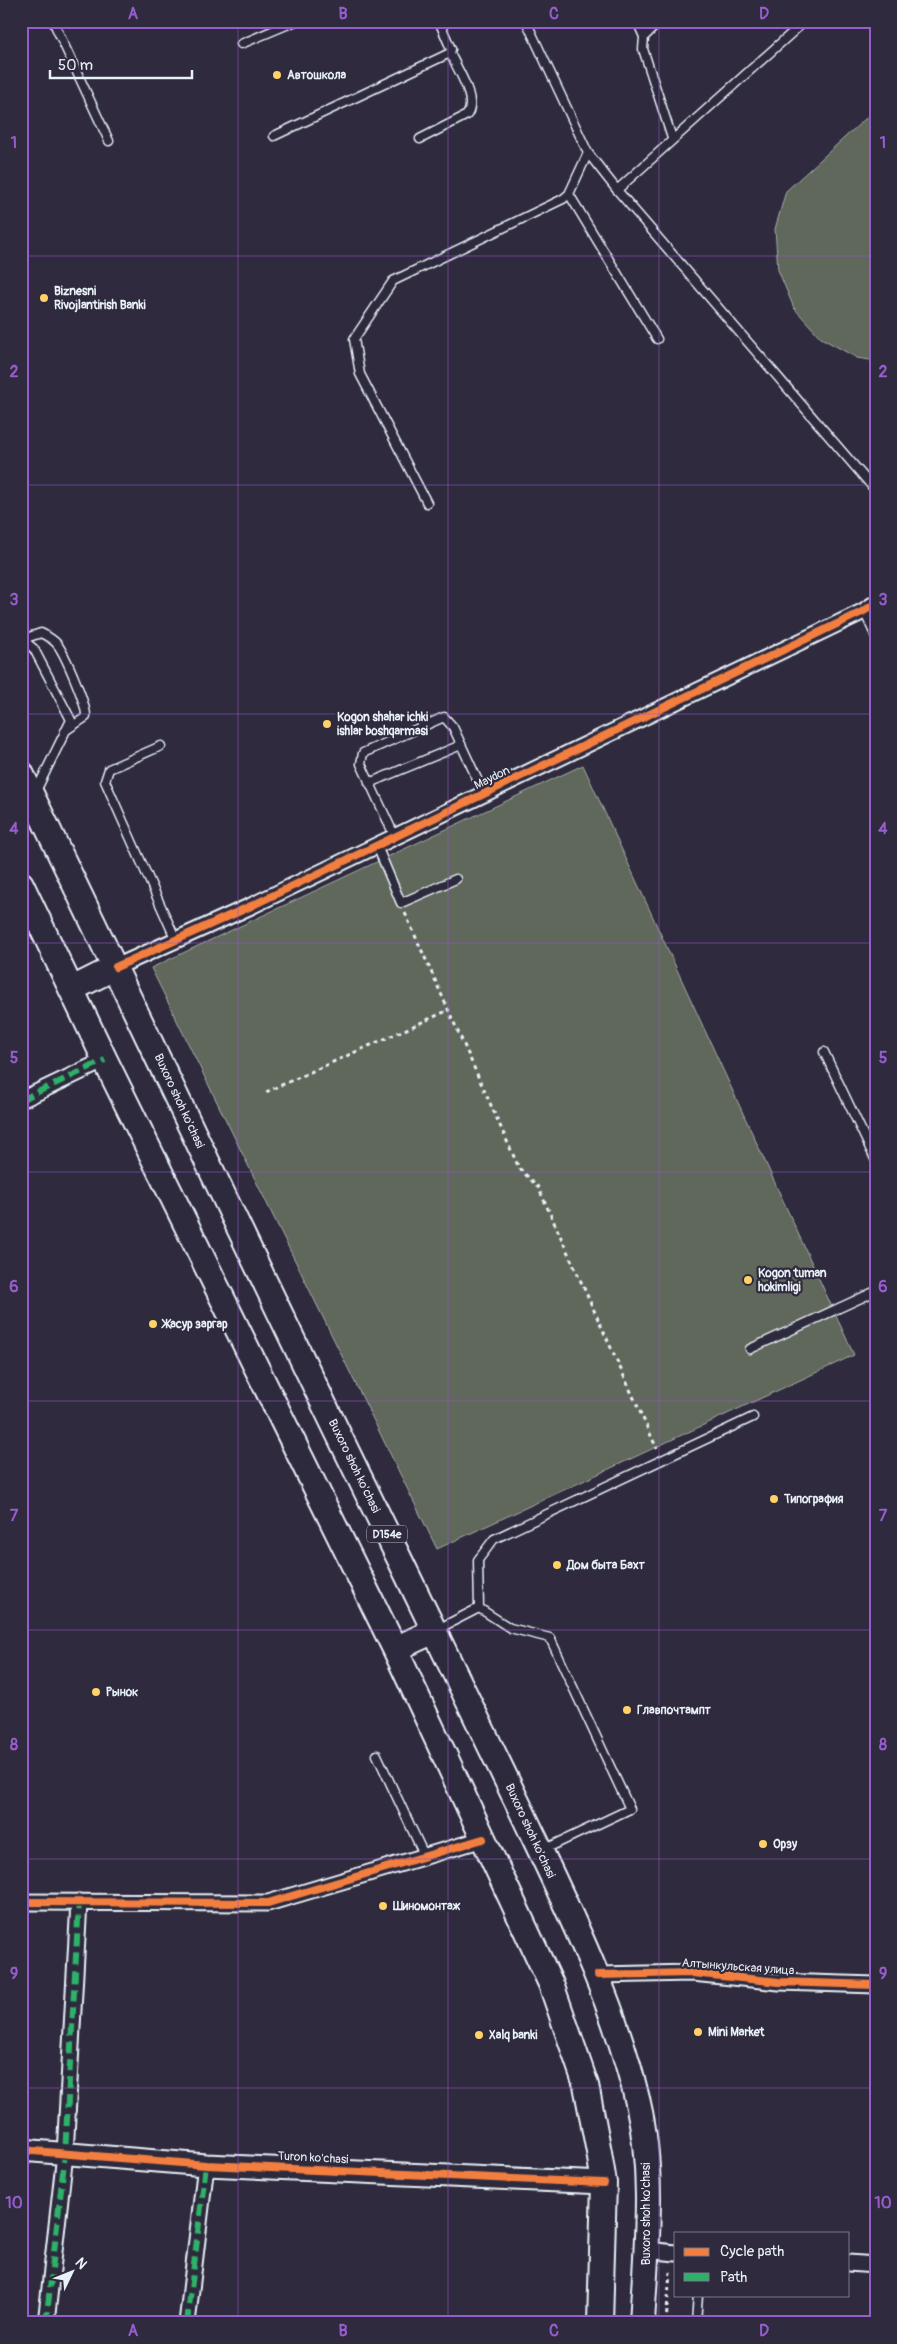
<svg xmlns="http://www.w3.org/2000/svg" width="897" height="2344" font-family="Pangolin,sans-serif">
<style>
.green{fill:#60685b;stroke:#a4acaa}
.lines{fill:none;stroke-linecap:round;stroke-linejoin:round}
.lane-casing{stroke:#e8f1f8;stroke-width:11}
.street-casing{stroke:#e8f1f8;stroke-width:19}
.secondary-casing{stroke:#e8f1f8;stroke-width:25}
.primary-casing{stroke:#e8f1f8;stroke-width:28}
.path{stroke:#e8f1f8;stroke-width:3;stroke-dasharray:4 4;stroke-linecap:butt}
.lane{stroke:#2f2a3d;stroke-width:8}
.street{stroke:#2f2a3d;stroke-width:15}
.secondary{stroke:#2f2a3d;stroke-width:21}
.primary{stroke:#2f2a3d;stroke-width:24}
.quiet{stroke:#2db169;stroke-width:6;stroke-dasharray:12 6;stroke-linecap:butt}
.cycleway-casing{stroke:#2f2a3d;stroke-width:11}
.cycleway{stroke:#f27e40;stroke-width:8}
.grid{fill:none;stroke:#965dcd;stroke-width:1;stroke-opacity:0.55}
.poi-dot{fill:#ffd166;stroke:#2f2a3d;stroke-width:2}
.labels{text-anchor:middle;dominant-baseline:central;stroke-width:4.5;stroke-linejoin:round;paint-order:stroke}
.shield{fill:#2f2a3d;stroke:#b0b5c0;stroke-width:1}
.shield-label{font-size:11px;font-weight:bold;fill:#e8f1f8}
.poi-label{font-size:12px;font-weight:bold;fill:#e8f1f8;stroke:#2f2a3d;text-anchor:start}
.street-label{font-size:12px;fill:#e8f1f8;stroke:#2f2a3d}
.neatline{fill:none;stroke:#965dcd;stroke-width:2}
.grid-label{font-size:16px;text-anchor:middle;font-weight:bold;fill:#965dcd}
</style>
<rect width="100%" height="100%" fill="#2f2a3d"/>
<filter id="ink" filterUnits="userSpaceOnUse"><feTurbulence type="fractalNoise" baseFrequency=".02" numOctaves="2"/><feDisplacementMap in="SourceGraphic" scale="10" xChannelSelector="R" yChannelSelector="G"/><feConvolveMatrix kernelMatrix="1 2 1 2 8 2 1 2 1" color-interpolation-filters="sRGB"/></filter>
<g filter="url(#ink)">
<path class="green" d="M 876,109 L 876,361 L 857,358 L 821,338 L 794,308 L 778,270 L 775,229 L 786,191 Z
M 583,765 L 854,1355 L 437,1549 L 151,968 Z"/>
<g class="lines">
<g class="lane-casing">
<path id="lane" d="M 53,21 L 109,141
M 526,21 L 588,153 L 617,190
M 637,21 L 644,37
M 660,21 L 644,37 L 643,49 L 672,138
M 805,21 L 617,190 L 876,491
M 241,44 L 296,21
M 274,136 L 450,53 L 451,49 L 439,21
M 420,139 L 467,115 C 478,99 457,69 450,53
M 569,194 L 657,339
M 427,503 L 360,374 L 354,339 L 393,281 L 563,199 L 569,194 L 588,153
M 864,611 L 876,637
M 21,638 L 34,649 L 71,720 L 35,793
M 23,639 L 41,633 C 47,636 53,639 57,644 C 65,654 87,705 86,717 L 65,731
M 161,746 L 109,769 L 105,781 L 176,940
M 369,783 L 461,745
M 395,837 L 361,764 L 363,753 L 444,717 L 453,727 L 484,794
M 377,846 L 401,903 L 456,879
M 824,1052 L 876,1161
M 750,1349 L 876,1291
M 436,1630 L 479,1608
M 377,1755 L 425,1857
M 543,1850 L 630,1809 L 550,1638 L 510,1628 L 479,1608 L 478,1560 L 494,1539 L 753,1417
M 696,2323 L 698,2295"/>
</g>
<g class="street-casing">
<path id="street" d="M 116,967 L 251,906 L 864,611 L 876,603
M 21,1100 L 105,1060
M 21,1902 L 268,1903 L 483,1839
M 598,1975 L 692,1973 L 779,1982 L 876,1985
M 646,2250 L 676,2253
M 848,2263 L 876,2265
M 46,2323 L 65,2154 L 79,1902
M 187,2323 L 206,2165"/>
</g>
<g class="secondary-casing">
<path id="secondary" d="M 21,2150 L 206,2165 L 604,2183"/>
</g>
<g class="primary-casing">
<path id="primary" d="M 21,773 C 148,1035 271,1299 400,1560 C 441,1644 481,1728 522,1812 C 567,1907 614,2000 638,2103 C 655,2175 646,2250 642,2323
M 21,884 L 105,1060 L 395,1649 L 551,1984 L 586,2085 L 599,2152 L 604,2183 L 600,2323
M 72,989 L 116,967
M 395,1649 L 434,1631"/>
</g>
<path class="path" d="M 405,913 L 519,1168 L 538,1187 L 657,1449
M 266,1092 L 449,1010
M 666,2323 L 670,2272"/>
<use href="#lane" class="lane"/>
<use href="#street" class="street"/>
<use href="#secondary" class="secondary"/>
<use href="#primary" class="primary"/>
<path class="quiet" d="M 21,1100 L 105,1060
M 46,2323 L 65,2154 L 79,1902
M 187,2323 L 206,2165"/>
<g class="cycleway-casing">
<path id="cycleway" d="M 116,967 L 251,906 L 864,611 L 876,603
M 21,1902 L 268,1903 L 483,1839
M 598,1975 L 692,1973 L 779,1982 L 876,1985
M 21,2150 L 206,2165 L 604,2183"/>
</g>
<use href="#cycleway" class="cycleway"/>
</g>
</g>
<path class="grid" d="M 238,21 L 238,2323M 448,21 L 448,2323M 659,21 L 659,2323M 21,256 L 876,256M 21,485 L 876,485M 21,714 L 876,714M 21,943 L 876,943M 21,1172 L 876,1172M 21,1401 L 876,1401M 21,1630 L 876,1630M 21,1859 L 876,1859M 21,2088 L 876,2088"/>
<g class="poi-dot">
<circle cx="277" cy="75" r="5"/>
<circle cx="44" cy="298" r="5"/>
<circle cx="327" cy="724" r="5"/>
<circle cx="748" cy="1280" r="5"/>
<circle cx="153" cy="1324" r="5"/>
<circle cx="774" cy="1499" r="5"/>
<circle cx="557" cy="1565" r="5"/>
<circle cx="96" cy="1692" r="5"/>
<circle cx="627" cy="1710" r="5"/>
<circle cx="763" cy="1844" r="5"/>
<circle cx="383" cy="1906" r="5"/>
<circle cx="698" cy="2032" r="5"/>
<circle cx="479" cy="2035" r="5"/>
</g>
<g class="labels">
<rect class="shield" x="367" y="1525.5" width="40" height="17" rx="4"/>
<g class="shield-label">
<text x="387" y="1534">D154e</text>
</g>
<g class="poi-label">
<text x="287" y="75">Автошкола</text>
<text x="54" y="291">Biznesni<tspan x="54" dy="14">Rivojlantirish Banki</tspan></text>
<text x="337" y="717">Kogon shahar ichki<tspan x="337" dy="14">ishlar boshqarmasi</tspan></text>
<text x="758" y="1273">Kogon tuman<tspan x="758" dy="14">hokimligi</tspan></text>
<text x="163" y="1324">Жасур заргар</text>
<text x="784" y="1499">Типография</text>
<text x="567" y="1565">Дом быта Бахт</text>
<text x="106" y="1692">Рынок</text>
<text x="637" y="1710">Главпочтампт</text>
<text x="773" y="1844">Орзу</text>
<text x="393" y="1906">Шиномонтаж</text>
<text x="708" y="2032">Mini Market</text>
<text x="489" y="2035">Xalq banki</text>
</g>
<g class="street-label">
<text transform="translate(492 778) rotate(-26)">Maydon</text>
<text transform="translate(179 1101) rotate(65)">Buxoro shoh ko'chasi</text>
<text transform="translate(354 1466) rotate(64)">Buxoro shoh ko'chasi</text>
<text transform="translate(530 1831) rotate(65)">Buxoro shoh ko'chasi</text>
<text transform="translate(738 1967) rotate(4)">Алтынкульская улица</text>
<text transform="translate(313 2158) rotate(3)">Turon ko'chasi</text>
<text transform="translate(646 2214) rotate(-90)">Buxoro shoh ko'chasi</text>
</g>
</g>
<rect width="897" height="2344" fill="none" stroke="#2f2a3d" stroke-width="55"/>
<rect x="674" y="2232" width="175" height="65" fill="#2f2a3d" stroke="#797a88"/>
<rect x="684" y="2248" width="25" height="8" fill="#f27e40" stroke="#797a88"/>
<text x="720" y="2256" font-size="15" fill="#e8f1f8">Cycle path</text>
<rect x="684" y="2273" width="25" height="8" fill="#2db169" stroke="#797a88"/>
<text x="720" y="2282" font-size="15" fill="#e8f1f8">Path</text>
<g transform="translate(72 2272) rotate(47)" stroke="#2f2a3d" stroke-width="4" paint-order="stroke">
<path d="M0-4L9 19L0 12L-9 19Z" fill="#e8f1f8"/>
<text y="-8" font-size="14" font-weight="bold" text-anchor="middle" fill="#e8f1f8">N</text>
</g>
<path d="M50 70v8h142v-8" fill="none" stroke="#e8f1f8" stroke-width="2.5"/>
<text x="58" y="70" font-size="15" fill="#e8f1f8" stroke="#2f2a3d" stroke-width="4" paint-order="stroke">50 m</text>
<rect x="28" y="28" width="842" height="2288" class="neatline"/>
<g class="grid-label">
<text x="133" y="19">A</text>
<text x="343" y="19">B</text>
<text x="554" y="19">C</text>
<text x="764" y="19">D</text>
<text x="14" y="148">1</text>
<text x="883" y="148">1</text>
<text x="14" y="377">2</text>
<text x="883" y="377">2</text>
<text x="14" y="605">3</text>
<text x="883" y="605">3</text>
<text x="14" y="834">4</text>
<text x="883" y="834">4</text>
<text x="14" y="1063">5</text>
<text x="883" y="1063">5</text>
<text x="14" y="1292">6</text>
<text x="883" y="1292">6</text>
<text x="14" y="1521">7</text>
<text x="883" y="1521">7</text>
<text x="14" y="1750">8</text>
<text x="883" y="1750">8</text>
<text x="14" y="1979">9</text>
<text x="883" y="1979">9</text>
<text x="14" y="2208">10</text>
<text x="883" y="2208">10</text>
<text x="133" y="2336">A</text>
<text x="343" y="2336">B</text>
<text x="554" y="2336">C</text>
<text x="764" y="2336">D</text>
</g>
</svg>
